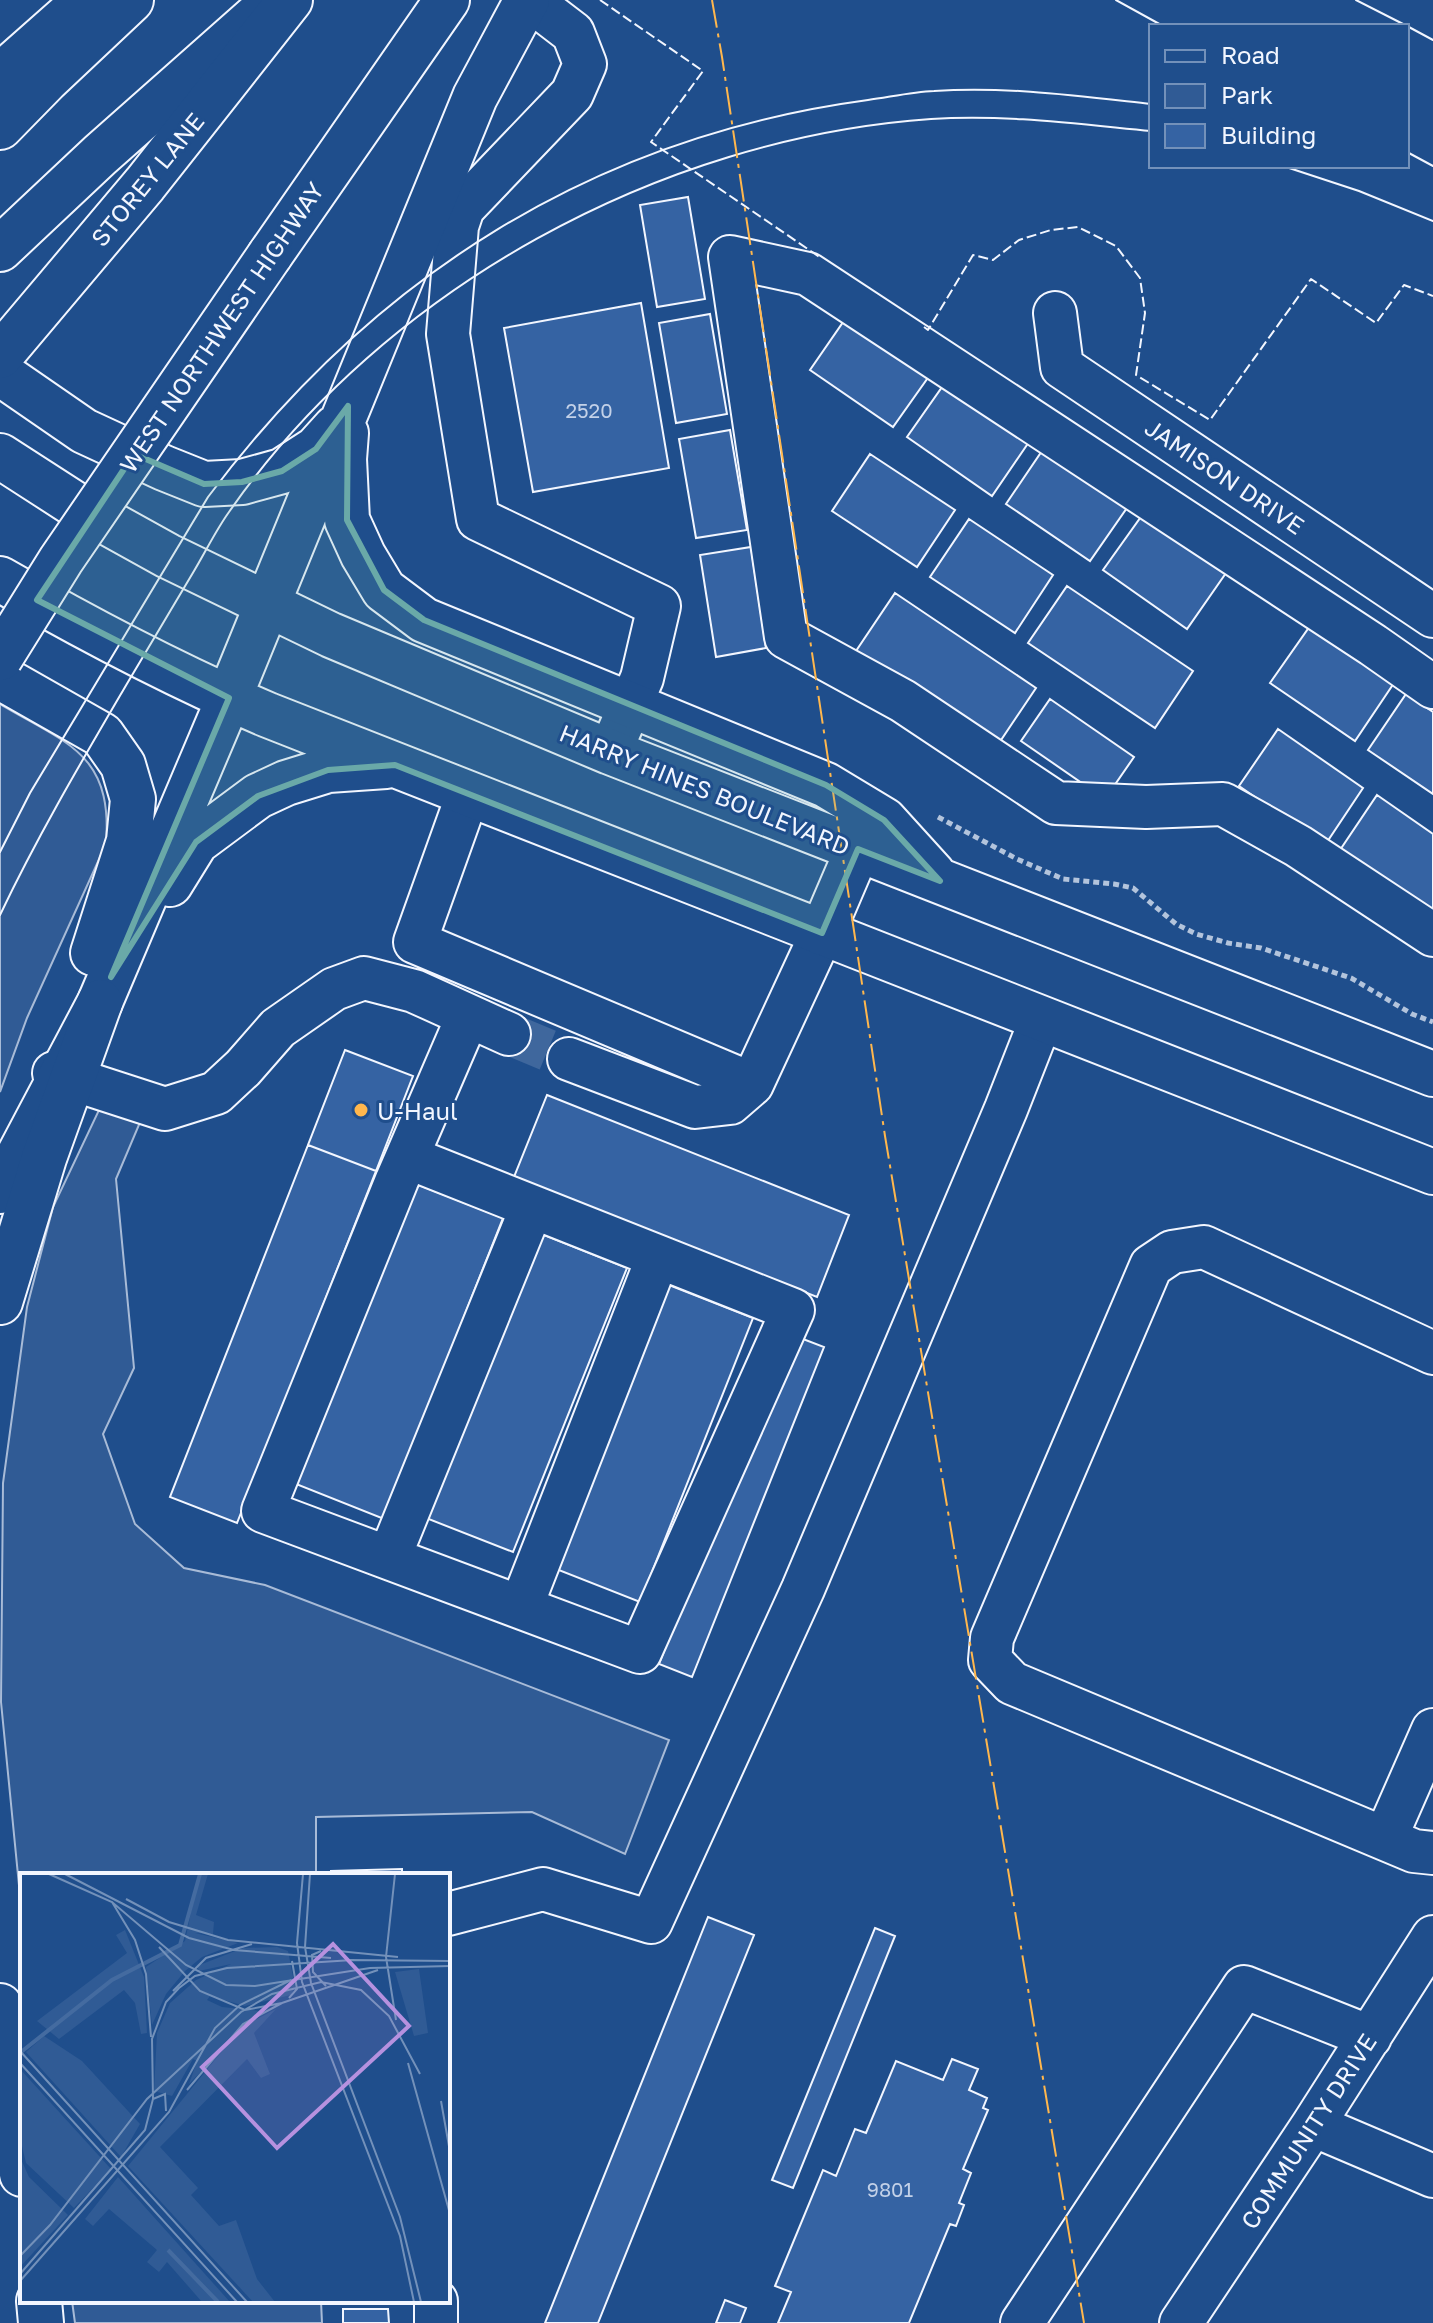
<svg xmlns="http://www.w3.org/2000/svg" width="1433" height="2323" font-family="'Golos Text',sans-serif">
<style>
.green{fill:#305b95;stroke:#a8bbd7;stroke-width:2}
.building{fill:#3563a3;stroke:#f2f6ff;stroke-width:2}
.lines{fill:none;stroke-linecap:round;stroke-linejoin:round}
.minor-tunnel{stroke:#3f679d;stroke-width:42;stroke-dasharray:42 21;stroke-linecap:butt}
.minor-casing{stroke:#f2f6ff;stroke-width:46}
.major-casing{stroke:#f2f6ff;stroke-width:48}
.highway-casing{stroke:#f2f6ff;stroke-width:48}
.path{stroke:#b3c4dc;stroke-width:5;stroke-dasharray:6 4;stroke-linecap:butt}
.minor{stroke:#1f4e8c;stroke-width:42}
.major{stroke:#1f4e8c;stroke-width:44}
.highway{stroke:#1f4e8c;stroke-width:44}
.tram{stroke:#f2f6ff;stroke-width:2}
.major-bridge-casing{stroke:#f2f6ff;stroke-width:48;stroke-linecap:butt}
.major-bridge{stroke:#1f4e8c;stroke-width:44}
.fence{stroke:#f2f6ff;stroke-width:2;stroke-dasharray:10 4;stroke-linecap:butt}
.power{stroke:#ffb74d;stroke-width:2;stroke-dasharray:28 6 4 6;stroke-linecap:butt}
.marked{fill:#6aa9a8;fill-opacity:0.2;stroke:#6aa9a8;stroke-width:6;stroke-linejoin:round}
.poi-dot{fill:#ffb74d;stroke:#1f4e8c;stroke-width:3}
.labels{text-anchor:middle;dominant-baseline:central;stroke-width:6;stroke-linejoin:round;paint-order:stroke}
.number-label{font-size:20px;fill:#c3d1e8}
.street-label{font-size:24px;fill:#f2f6ff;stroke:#1f4e8c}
.poi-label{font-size:24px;fill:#f2f6ff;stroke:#1f4e8c;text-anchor:start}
.inset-river{fill:none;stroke:#446ba0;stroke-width:4}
.inset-road{fill:none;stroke:#7391ba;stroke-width:2}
.view{fill:#b691df;fill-opacity:0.15;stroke:#b691df;stroke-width:4}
.inset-edge{fill:none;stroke:#f2f6ff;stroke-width:4}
</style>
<rect width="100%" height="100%" fill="#1f4e8c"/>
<path class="green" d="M 0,704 C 67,744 113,753 106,844 L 27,1018 L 0,1092 Z
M 99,1110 L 144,1113 L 116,1179 L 134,1368 L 103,1434 L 135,1524 L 184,1568 L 265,1585 L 669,1740 L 625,1854 L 532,1812 L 316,1817 L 316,1875 L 22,1875 L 22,1916 L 1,1702 L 3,1483 L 27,1307 L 53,1207 Z
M 72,2301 L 321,2301 L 322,2323 L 75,2323 Z"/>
<path class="building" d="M 688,197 L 705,299 L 657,307 L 640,205 Z
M 641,303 L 669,468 L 533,492 L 504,328 Z
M 710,314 L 727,414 L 676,423 L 659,323 Z
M 848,315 L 932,372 L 893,427 L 810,370 Z
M 947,380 L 1031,439 L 992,496 L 907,437 Z
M 730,430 L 747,530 L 696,538 L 679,439 Z
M 1044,448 L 1129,505 L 1090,561 L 1006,504 Z
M 870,454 L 955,510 L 917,567 L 832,511 Z
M 1143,514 L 1226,573 L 1187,629 L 1103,570 Z
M 969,519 L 1053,575 L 1015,633 L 930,577 Z
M 751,547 L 766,648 L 716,657 L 700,555 Z
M 1067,586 L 1193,671 L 1155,728 L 1028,643 Z
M 895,593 L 1036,688 L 997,746 L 856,651 Z
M 1310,626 L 1394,683 L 1355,741 L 1270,683 Z
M 1406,694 L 1433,712 L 1433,794 L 1368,750 Z
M 1050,699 L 1134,757 L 1105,799 L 1021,741 Z
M 1278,729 L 1363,788 L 1325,845 L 1239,786 Z
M 1377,795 L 1433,834 L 1433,918 L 1338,853 Z
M 345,1050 L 413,1076 L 376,1171 L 308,1145 Z
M 547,1095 L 849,1215 L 817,1297 L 514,1177 Z
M 308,1145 L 376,1171 L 237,1523 L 170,1497 Z
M 414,1183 L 503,1218 L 384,1519 L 296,1484 Z
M 539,1233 L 627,1268 L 513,1552 L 426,1518 Z
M 664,1283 L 753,1318 L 640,1602 L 551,1567 Z
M 790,1334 L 824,1347 L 692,1677 L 659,1664 Z
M 402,1869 L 402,1875 L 331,1875 L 331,1871 Z
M 708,1917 L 754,1935 L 598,2323 L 545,2323 Z
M 875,1928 L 895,1936 L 793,2188 L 772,2180 Z
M 952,2059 L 978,2069 L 969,2090 L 987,2098 L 983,2108 L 988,2110 L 963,2169 L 971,2173 L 959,2203 L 964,2205 L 956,2226 L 950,2224 L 909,2323 L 778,2323 L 791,2292 L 775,2286 L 823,2170 L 836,2176 L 855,2129 L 866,2133 L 896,2061 L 943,2080 Z
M 725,2300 L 746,2308 L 740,2323 L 716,2323 Z
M 343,2309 L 388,2309 L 389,2323 L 343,2323 Z"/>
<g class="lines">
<path class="minor-tunnel" d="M 509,1034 L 569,1059"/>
<g class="minor-casing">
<path id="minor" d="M 530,0 L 573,33 L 585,64 L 572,94 L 463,208 L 457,226 L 448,334 L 478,519 L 659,606 L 642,678 L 610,752
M 1055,313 L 1062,367 L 1433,616
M 1433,687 L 1373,645 L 808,274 L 730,257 L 786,637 L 903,701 L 1056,803 L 1146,807 L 1223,804 L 1298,846 L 1433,935
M 468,794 L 415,942 L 752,1084 L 822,933
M 569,1059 L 695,1107 L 730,1103 L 752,1084
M 54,1073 L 165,1109 L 216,1093 L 243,1068 L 278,1028 L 334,989 L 364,978 L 414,991 L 509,1034
M 407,1157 L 793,1310 L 640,1652 L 263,1511 L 397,1180 L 407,1157 L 468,1016
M 1433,1353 L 1204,1247 L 1172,1252 L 1151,1266 L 992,1638 L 990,1660 L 1012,1683 L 1414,1851 L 1433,1853
M 389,1558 L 532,1207
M 521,1607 L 658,1257
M 1385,1839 L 1433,1730
M 448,1914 L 543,1889 L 651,1922 L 803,1589 L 1006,1109 L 1041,1020
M 1313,2125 L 1433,2176
M 436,2323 L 436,2301
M 1022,2323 L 1244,1987 L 1370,2037
M 1181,2323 L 1313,2125 L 1433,1937"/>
</g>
<g class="major-casing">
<path id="major" d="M 0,76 L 86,0
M 0,127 L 46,80 L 131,0
M 0,249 L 100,155 L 275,0
M 270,255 L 447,0
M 0,373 L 84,431 L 164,468 L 204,484 L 242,482 L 282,471 L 316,449 L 335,428
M 346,433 L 344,459 L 347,520 L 363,555 L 384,590 L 424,620 L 826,785 L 884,820 L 933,874
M 0,456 L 76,505 L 168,556 L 331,635 L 610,752 L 1433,1074
M 0,579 C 87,629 176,676 268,715 L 1433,1172
M 0,677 L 102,735 L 123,765 L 133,799 L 129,841 L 93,953
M 170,884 L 196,842 L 258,796 L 286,783 L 328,770 L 386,766
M 822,933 L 858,849
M 0,1191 L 100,1002 L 229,698 L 475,97 L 527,0"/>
</g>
<g class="highway-casing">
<path id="highway" d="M 0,356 L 145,184 L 290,0
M 0,1302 L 44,1158 L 100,1002
M 0,2006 L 22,2174
M 39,2301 L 41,2323"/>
</g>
<path class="path" d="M 938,817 L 1017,859 L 1063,879 L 1114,884 L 1133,888 L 1176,924 L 1196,934 L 1228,943 L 1261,948 L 1351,978 L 1412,1014 L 1433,1022"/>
<use href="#minor" class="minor"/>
<use href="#major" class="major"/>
<use href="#highway" class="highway"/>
<path class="tram" d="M 1116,0 L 1163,26
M 1356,0 L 1407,26
M 1407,26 L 1433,40
M 1407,152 L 1433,166
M 1283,166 L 1359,191 L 1433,221
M 0,852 L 30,793 L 208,497 C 373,277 593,137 868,100 C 890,97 912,92 934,91 C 1006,86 1079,96 1151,104
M 0,915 C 38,835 83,759 128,682 C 150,645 172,608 194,571 C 206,551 216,530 229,512 C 385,288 660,138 931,119 C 1004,114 1078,124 1151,131"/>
<g class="major-bridge-casing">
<path id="major-bridge" d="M 0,658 L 61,560 L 270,255"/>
</g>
<use href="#major-bridge" class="major-bridge"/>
<path class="fence" d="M 600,0 L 703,71 L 651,142 L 821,258
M 924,327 L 928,330 L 973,255 L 993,260 L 1019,240 L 1051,230 L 1078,227 L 1116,246 L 1140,278 L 1145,313 L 1136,375 L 1210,420 L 1311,279 L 1376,323 L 1404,285 L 1433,296"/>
<path class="power" d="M 712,0 L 722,57 L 885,1136 L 1084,2323"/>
</g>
<path class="marked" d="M 348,406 L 347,520 L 384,590 L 424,620 L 826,785 L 884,820 L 940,881 L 858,849 L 822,933 L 395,765 L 328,770 L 258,796 L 196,842 L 111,977 L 229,698 L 37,600 L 134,454 L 204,484 L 242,482 L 282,471 L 316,449 Z"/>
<circle class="poi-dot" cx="361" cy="1110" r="8"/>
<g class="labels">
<g class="number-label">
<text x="589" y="410">2520</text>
<text x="890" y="2189">9801</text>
</g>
<g class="street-label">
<text transform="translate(147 179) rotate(-51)">STOREY LANE</text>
<text transform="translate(221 327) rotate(-56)">WEST NORTHWEST HIGHWAY</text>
<text transform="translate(1225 476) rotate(34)">JAMISON DRIVE</text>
<text transform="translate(705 789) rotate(22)">HARRY HINES BOULEVARD</text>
<text transform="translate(1308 2131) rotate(-57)">COMMUNITY DRIVE</text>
</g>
<g class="poi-label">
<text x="377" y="1110">U-Haul</text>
</g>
</g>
<g transform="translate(20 1873)">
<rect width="430" height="430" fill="#1f4e8c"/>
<path d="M 179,1 L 188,1 L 176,42 L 194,49 L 193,61 L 175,60 L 218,70 L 182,84 L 165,98 L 146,121 L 132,152 L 126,94 L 165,68 ZM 105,57 L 124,104 L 127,160 L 121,161 L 115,130 L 104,117 L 39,166 L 17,148 L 107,80 L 96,62 ZM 257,74 L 268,78 L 275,114 L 271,122 L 225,133 L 190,123 L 187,127 L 202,134 L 240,138 L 169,211 L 177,188 L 173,186 L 152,223 L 134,218 L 137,160 L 150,130 L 176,107 L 211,91 L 179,98 L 177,93 L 223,75 ZM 399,96 L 408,160 L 394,163 L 375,99 ZM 256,136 L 234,160 L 250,201 L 241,205 L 227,186 L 140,274 L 178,315 L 171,322 L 199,353 L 216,347 L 237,406 L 255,429 L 233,429 L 108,293 L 203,177 L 229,150 ZM 24,163 L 62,188 L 120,251 L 101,284 L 6,179 ZM 0,196 L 91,296 L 54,335 L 6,290 L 0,265 ZM 0,284 L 9,304 L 48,342 L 0,394 ZM 98,304 L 210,429 L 182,429 L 147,389 L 139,399 L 127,389 L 137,377 L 89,336 L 73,353 L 65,346 Z" fill="#305b95"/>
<path class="inset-river" d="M 1,179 L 92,107 L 160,72 L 180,1M 148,377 L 198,429"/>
<path class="inset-road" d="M 29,1 L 92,29 L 166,92 L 206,112 L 235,113 L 350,95 L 430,93M 45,1 L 169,65 L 214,77 L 311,85M 283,1 L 277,70 L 282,109 L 380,363 L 394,429M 290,1 L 285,74 L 291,110 L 380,344 L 401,429M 375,1 L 366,84 L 376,147M 106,26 L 149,49 L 208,67 L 378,84M 92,29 L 115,67 L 126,101 L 131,164M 139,74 L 180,118 L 225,137 L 262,130 L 358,97M 301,78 L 292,82 L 293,99 L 306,113M 330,87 L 430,88M 153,118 L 186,85 L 232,71M 269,125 L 277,116 L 272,88M 0,178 L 227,429M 0,190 L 217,429M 388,190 L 430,341M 167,217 L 223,151 L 262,130M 133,226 L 145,221 L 146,238M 421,228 L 430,279M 0,383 L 30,352 L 127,226 L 221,139 L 252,121 L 301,109 L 341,117 L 369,143 L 400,201M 0,401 L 125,257 L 133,226 L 132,166 L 146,129 L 159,115 L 175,103 L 207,95 L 333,87M 0,408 L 149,239 L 195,155 L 220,132 L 271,107"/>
<path class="view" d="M 313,71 L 389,153 L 257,275 L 182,194 Z"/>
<rect width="430" height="430" class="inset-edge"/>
</g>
<rect x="1149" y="24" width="260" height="144" fill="#1f4e8c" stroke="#7391ba" stroke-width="2"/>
<rect x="1165" y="50" width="40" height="12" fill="#1f4e8c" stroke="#7391ba" stroke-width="2"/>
<text x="1221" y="64" font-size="24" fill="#f2f6ff">Road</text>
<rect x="1165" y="84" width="40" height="24" fill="#305b95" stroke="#7391ba" stroke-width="2"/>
<text x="1221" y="104" font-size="24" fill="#f2f6ff">Park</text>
<rect x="1165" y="124" width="40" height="24" fill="#3563a3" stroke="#7391ba" stroke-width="2"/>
<text x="1221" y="144" font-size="24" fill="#f2f6ff">Building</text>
</svg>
